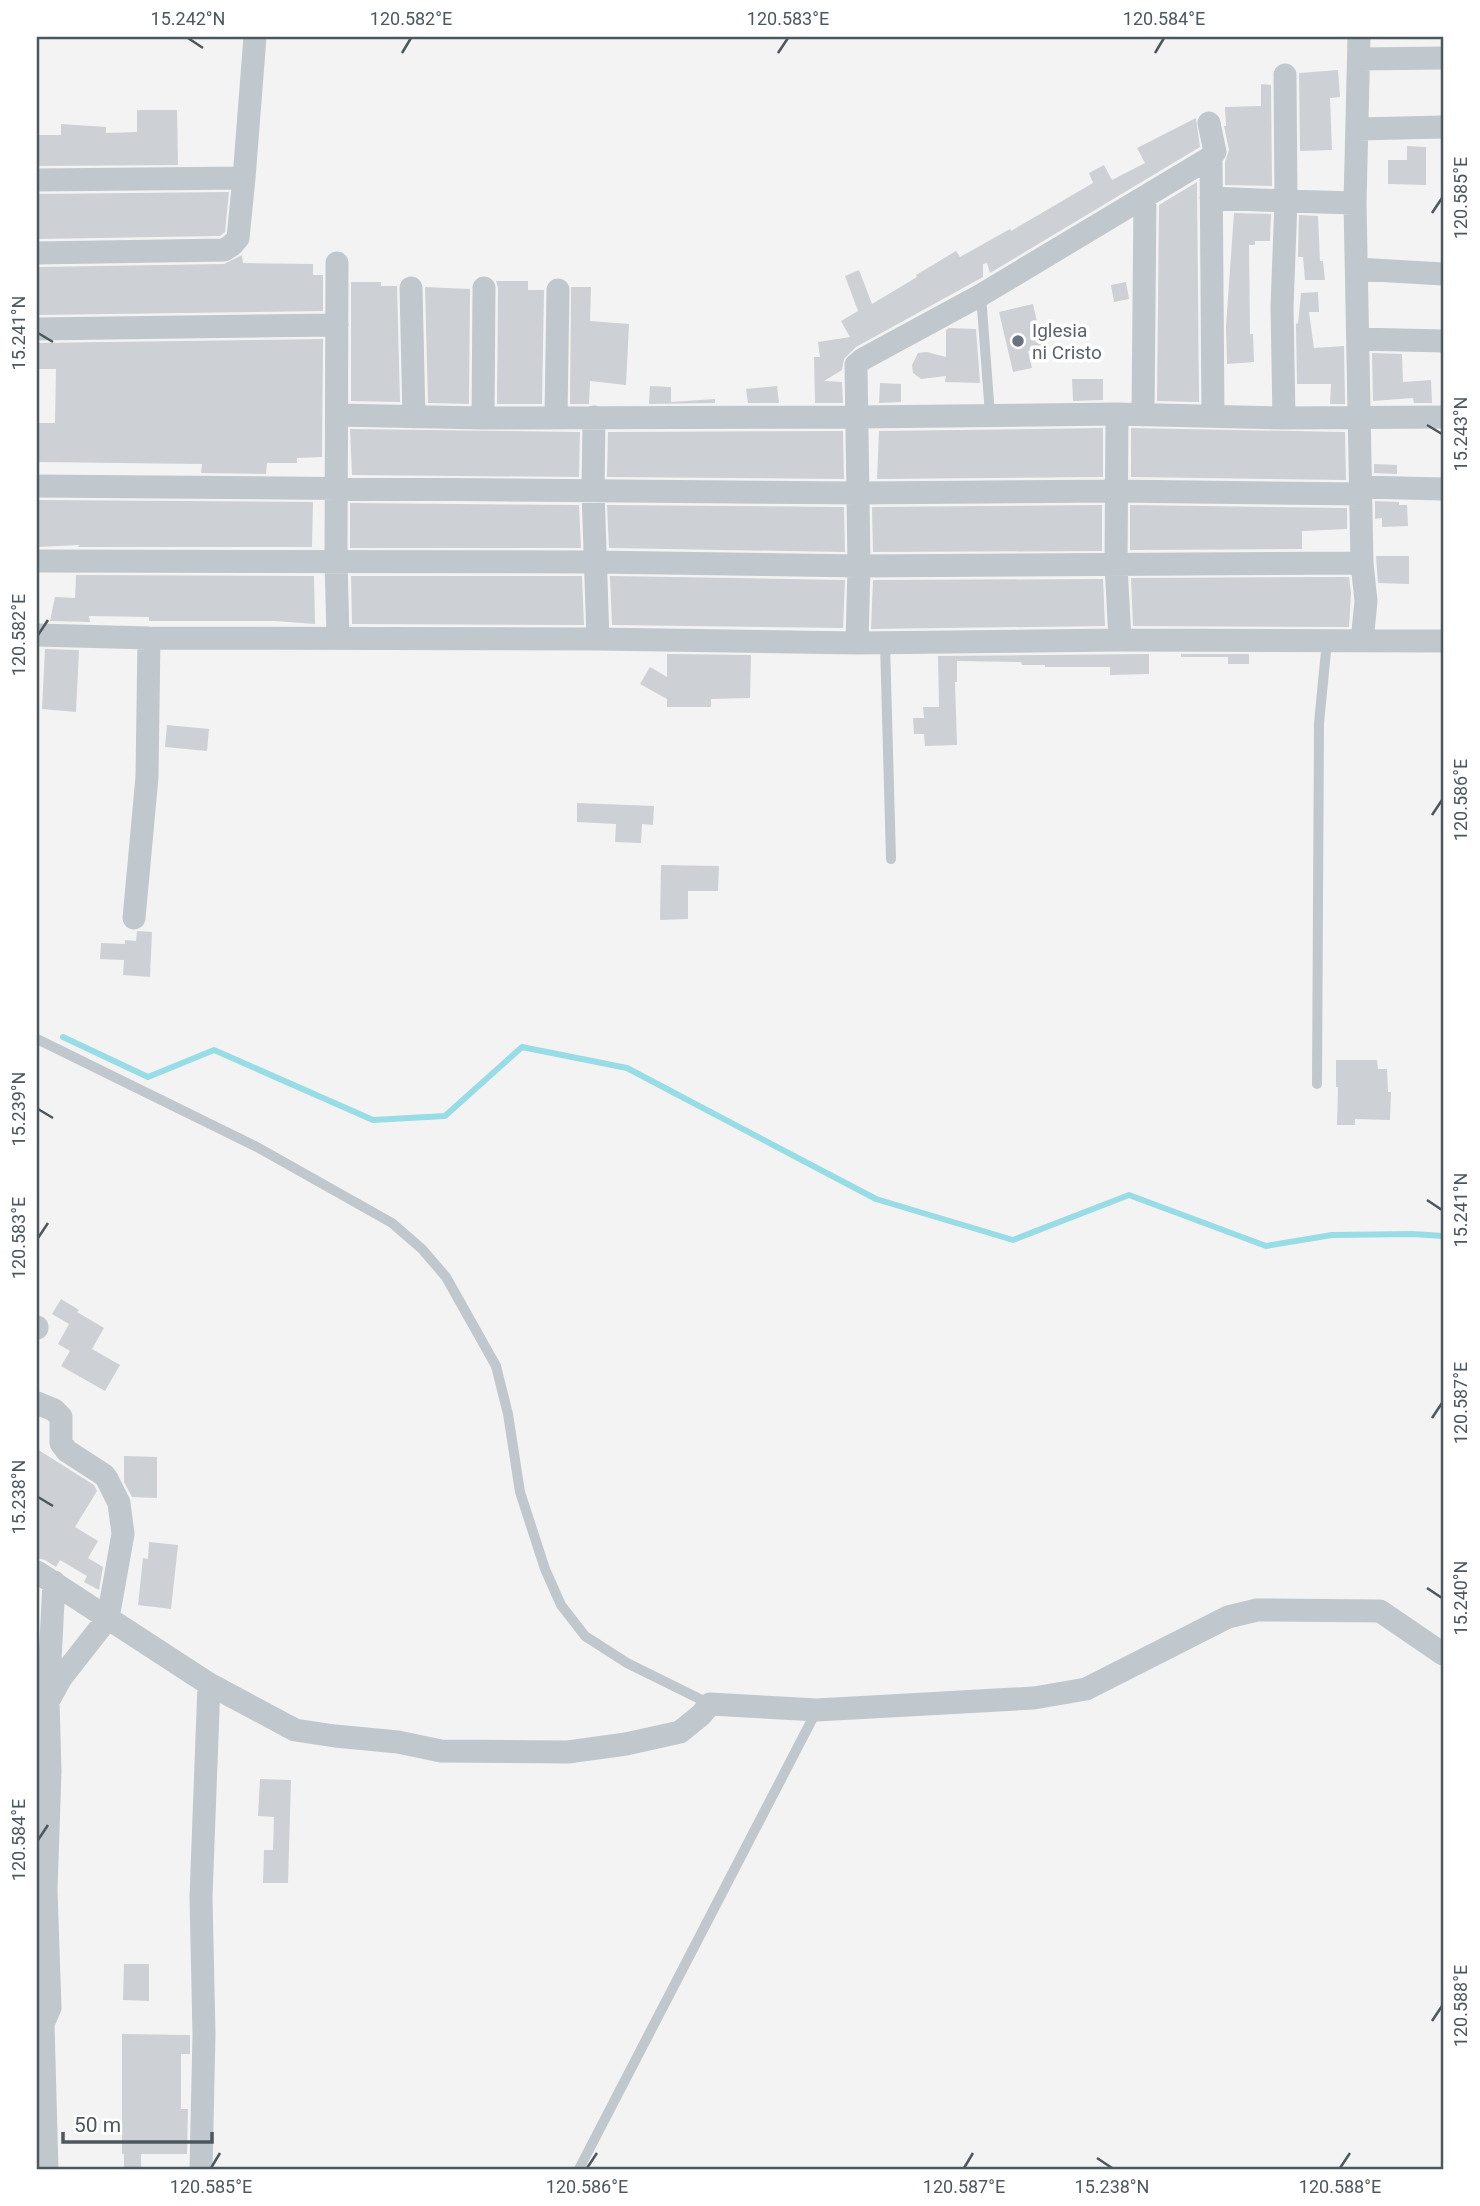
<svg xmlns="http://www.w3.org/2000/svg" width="1480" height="2206" font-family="Roboto,sans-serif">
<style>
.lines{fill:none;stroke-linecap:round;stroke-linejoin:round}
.stream{stroke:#98dde5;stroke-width:6}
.building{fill:#cdd0d4}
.service{stroke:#c0c8cd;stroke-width:10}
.minor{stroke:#c0c8cd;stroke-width:23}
.ticks{fill:none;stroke:#4c585e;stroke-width:2.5}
.worship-dot{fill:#6b7280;stroke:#fff;stroke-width:2.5}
.labels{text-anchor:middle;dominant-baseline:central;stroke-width:7;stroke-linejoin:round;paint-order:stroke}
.worship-label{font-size:19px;fill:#5b616d;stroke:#fff;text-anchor:start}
.neatline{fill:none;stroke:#4c585e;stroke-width:2.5}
.ticks-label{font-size:18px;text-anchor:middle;fill:#4c585e}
</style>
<rect width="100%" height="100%" fill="#f4f3f3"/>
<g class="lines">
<path class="stream" d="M 63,1037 L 148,1077 L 214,1050 L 373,1120 L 445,1116 L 522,1047 L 627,1068 L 876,1199 L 1013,1240 L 1129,1195 L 1266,1246 L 1332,1235 L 1413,1234 L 1443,1236"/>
</g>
<path class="building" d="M 1338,70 L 1340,97 L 1330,98 L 1332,150 L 1300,151 L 1299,73 Z
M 1261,84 L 1271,85 L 1272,186 L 1225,185 L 1225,162 L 1229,150 L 1224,126 L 1226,126 L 1225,107 L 1261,106 Z
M 137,110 L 177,110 L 178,165 L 37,166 L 37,135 L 61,135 L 61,124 L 106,127 L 106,133 L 137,132 Z
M 1196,118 L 1200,147 L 990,273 L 987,263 L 983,264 L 983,277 L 856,347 L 844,359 L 842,370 L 824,381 L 842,382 L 843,403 L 815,403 L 814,357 L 820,357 L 818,342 L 850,337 L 841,321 L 858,311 L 845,276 L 859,270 L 872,304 L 917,277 L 916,275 L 956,251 L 960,257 L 1010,229 L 1011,231 L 1093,183 L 1089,173 L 1104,165 L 1112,180 L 1145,163 L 1137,148 Z
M 1407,146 L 1426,147 L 1426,185 L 1388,184 L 1388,160 L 1407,160 Z
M 1197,182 L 1199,402 L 1157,401 L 1159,205 Z
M 229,192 L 225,232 L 220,236 L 37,239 L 37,194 Z
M 1234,213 L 1271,214 L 1270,241 L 1255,241 L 1255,245 L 1249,245 L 1250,334 L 1253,334 L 1254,362 L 1227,364 L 1226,326 Z
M 1299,215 L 1318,216 L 1320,261 L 1323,261 L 1325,280 L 1305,280 L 1303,257 L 1298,257 Z
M 242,255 L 243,263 L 313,264 L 313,275 L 323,275 L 323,311 L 37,315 L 37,267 L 224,264 Z
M 496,281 L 528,281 L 528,290 L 544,290 L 542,404 L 497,404 L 498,288 Z
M 351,282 L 381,282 L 381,286 L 397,286 L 400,402 L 351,401 Z
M 1126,282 L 1129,299 L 1114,302 L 1111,285 Z
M 425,287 L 470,289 L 469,404 L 428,403 Z
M 571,287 L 591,287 L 590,321 L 629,324 L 626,385 L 590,381 L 589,404 L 570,404 Z
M 1318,292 L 1319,312 L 1309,312 L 1314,348 L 1344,346 L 1345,404 L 1330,404 L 1331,384 L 1297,384 L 1296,324 L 1298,323 L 1301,293 Z
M 1033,304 L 1043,348 L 1028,351 L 1032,368 L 1013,372 L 999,312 Z
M 949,328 L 976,329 L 980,383 L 945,382 L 946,376 L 921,379 L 913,373 L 912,365 L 918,353 L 927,352 L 946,357 L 946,330 Z
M 323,339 L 322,457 L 297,458 L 297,463 L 267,463 L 266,474 L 201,473 L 202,464 L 37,462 L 37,423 L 55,423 L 56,369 L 37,369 L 37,343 Z
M 1372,353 L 1402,354 L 1403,382 L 1431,380 L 1432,403 L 1414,403 L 1413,398 L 1373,401 Z
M 1072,379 L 1103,379 L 1103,400 L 1073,401 Z
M 880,383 L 901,384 L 901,402 L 879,403 Z
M 650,386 L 671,387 L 671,402 L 715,399 L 715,403 L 649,404 Z
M 777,386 L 779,403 L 748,403 L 746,389 Z
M 1103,428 L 1103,477 L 877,479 L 879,431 Z
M 1131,428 L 1345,432 L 1346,480 L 1131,477 Z
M 350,429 L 580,432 L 579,477 L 352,475 Z
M 843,431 L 844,479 L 607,477 L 608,432 Z
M 1374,464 L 1397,465 L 1397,474 L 1374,473 Z
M 37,500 L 313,502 L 312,547 L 78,547 L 79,545 L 37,547 Z
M 1375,501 L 1399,502 L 1399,505 L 1407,505 L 1408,526 L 1382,527 L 1382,518 L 1375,519 Z
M 350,503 L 579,505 L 581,548 L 350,548 Z
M 607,505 L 844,507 L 845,552 L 609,548 Z
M 1102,505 L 1102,551 L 873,552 L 872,507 Z
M 1130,505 L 1347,508 L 1347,529 L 1302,531 L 1302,549 L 1130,550 Z
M 1376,556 L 1409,556 L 1409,584 L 1378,583 Z
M 76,575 L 314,576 L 315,624 L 274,621 L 149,621 L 149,617 L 89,616 L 90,622 L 50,621 L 55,597 L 75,598 Z
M 351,576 L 582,576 L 584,625 L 352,624 Z
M 610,576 L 845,580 L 843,628 L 612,625 Z
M 1349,577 L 1351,593 L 1349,627 L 1133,626 L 1131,578 Z
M 1103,579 L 1105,626 L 871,629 L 873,580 Z
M 45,649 L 79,650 L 76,712 L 42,709 Z
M 667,654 L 751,655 L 750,698 L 711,699 L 711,707 L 667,707 L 667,699 L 640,684 L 650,667 L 667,677 Z
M 1149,654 L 1149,674 L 1110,675 L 1110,667 L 1045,667 L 1045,665 L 1022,665 L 1021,662 L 957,661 L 957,682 L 955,682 L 957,745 L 925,746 L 924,734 L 914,734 L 913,718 L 924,718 L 923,707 L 939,707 L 938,656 Z
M 1181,654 L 1249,654 L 1249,664 L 1228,664 L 1228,657 L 1181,657 Z
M 167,725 L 209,729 L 207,751 L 165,747 Z
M 577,803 L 654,806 L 653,825 L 642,824 L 641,843 L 615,842 L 616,824 L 577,822 Z
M 661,865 L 719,866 L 718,891 L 688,891 L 688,919 L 660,920 Z
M 137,931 L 152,932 L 150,977 L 123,975 L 124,960 L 100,959 L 101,943 L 125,944 L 125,940 L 136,941 Z
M 1336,1060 L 1377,1060 L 1378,1069 L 1387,1069 L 1388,1092 L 1391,1092 L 1390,1120 L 1355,1119 L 1355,1125 L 1337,1125 L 1338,1087 L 1336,1087 Z
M 61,1299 L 79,1310 L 77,1312 L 104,1328 L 92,1349 L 120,1365 L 105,1391 L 61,1366 L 70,1351 L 58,1344 L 69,1324 L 52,1314 Z
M 37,1449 L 94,1485 L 97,1491 L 75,1527 L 98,1541 L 88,1558 L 103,1567 L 99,1590 L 84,1582 L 87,1576 L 60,1560 L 56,1567 L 45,1560 L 37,1558 Z
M 124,1456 L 157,1457 L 157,1498 L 132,1497 L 124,1482 Z
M 149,1542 L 178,1545 L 171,1609 L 138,1605 L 143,1558 L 148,1559 Z
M 260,1779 L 291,1780 L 288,1883 L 263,1883 L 264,1850 L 273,1850 L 274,1817 L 258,1816 Z
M 124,1964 L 149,1964 L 149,2001 L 123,2000 Z
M 122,2034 L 190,2035 L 190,2054 L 181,2054 L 181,2109 L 188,2109 L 187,2154 L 141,2154 L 141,2169 L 124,2169 L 124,2154 L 122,2154 Z"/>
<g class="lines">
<path class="service" d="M 981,295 L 990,415
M 885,643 L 891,859
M 37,1039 L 257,1147 L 392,1223 L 422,1249 L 446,1277 L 496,1366 L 508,1414 L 520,1492 L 545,1569 L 561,1605 L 585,1636 L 627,1663 L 710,1704
M 1317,1084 L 1319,723 L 1327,641
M 579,2169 L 817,1710"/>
<path class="minor" d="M 1359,37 L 1355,203 L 1362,563 L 1366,601 L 1362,641
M 1359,59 L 1443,58
M 1209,123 L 1215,152 L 1211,157 L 1213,416
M 1358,129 L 1443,127
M 244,178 L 255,37
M 37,180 L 244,178 L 238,238 L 232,245 L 224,250 L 37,253
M 1211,198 L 1286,201 L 1285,75
M 337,263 L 336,561 L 338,638
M 1357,269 L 1443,274
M 411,288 L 414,417
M 37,329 L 337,325
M 1358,339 L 1443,341
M 1117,414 L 1116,565 L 1120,640
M 337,415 L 483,418 L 857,417 L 1117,414 L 1284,418 L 1443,417
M 1143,415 L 1145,198
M 556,416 L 558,290
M 594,417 L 593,491 L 598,639
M 483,418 L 484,288
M 1284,418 L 1282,307 L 1286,201 L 1355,203
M 37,486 L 858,493 L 1116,491 L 1360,494
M 1360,487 L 1443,489
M 37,561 L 595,562 L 859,566 L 1362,563
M 37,635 L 149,638 L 598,639 L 857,643 L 1120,640 L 1443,641
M 857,643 L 859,566 L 856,365 L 863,359 L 981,295 L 1211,157
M 134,918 L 147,777 L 149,638
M 37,1328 L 37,1327
M 37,1403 L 54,1410 L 61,1417 L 61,1443 L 67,1451 L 104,1475 L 107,1479 L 119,1503 L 123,1534 L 108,1618 L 61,1678 L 50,1698
M 37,1572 L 209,1684 L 295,1730 L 335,1736 L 398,1742 L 441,1751 L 568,1752 L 626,1744 L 680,1732 L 701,1715 L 710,1704 L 817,1710 L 1034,1698 L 1086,1689 L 1228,1617 L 1257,1610 L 1380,1611 L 1443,1654
M 43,2024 L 47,2169
M 37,2033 L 43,2024 L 50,2008 L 46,1891 L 50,1771 L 48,1700 L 54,1582
M 201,2169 L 204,2034 L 201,1897 L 209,1684"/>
</g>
<path class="ticks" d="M 188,38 L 203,48M 402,53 L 411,38M 778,53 L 788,38M 1155,53 L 1164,38M 1432,213 L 1442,198M 38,333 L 53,342M 1427,425 L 1442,434M 38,635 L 48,620M 1432,815 L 1442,800M 38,1109 L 53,1118M 1427,1200 L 1442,1210M 38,1238 L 48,1223M 1432,1418 L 1442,1403M 38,1497 L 53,1506M 1427,1588 L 1442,1598M 38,1840 L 48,1825M 1432,2021 L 1442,2006M 1097,2158 L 1112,2168M 211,2168 L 220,2153M 587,2168 L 597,2153M 964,2168 L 973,2153M 1340,2168 L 1350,2153"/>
<circle class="worship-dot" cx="1018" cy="341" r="7"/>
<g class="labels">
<g class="worship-label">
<text x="1032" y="330">Iglesia<tspan x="1032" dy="22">ni Cristo</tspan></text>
</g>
</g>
<rect width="1480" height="2206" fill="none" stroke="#ffffff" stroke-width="77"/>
<path d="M63 2132v10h149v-10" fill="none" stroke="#4c585e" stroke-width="3.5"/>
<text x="74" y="2132" font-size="21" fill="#4c585e" stroke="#ffffff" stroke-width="5" paint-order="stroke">50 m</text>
<rect x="38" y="38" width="1404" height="2130" class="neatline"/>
<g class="ticks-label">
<text x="188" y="25">15.242°N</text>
<text x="411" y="25">120.582°E</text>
<text x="788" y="25">120.583°E</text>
<text x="1164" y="25">120.584°E</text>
<text transform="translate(1461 198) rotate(-90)" y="6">120.585°E</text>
<text transform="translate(19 333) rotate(-90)" y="6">15.241°N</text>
<text transform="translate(1461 434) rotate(-90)" y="6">15.243°N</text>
<text transform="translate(19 635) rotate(-90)" y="6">120.582°E</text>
<text transform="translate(1461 800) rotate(-90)" y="6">120.586°E</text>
<text transform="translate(19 1109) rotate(-90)" y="6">15.239°N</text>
<text transform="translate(1461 1210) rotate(-90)" y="6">15.241°N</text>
<text transform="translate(19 1238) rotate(-90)" y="6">120.583°E</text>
<text transform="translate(1461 1403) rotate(-90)" y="6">120.587°E</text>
<text transform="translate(19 1497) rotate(-90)" y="6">15.238°N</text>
<text transform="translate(1461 1598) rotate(-90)" y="6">15.240°N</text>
<text transform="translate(19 1840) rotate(-90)" y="6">120.584°E</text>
<text transform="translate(1461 2006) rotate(-90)" y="6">120.588°E</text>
<text x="211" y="2193">120.585°E</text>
<text x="587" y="2193">120.586°E</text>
<text x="964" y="2193">120.587°E</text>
<text x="1112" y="2193">15.238°N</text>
<text x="1340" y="2193">120.588°E</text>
</g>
</svg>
